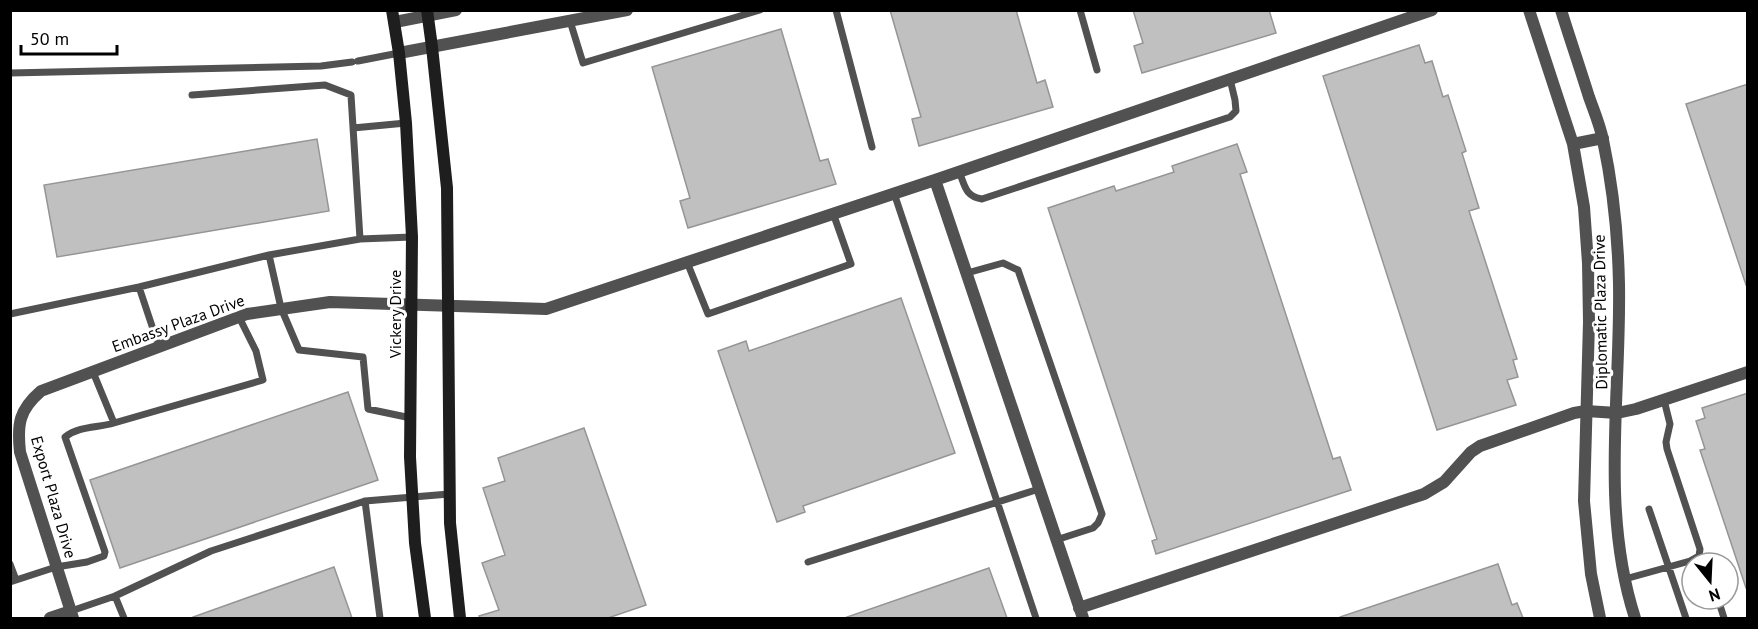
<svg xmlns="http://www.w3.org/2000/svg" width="1758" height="629" font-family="'PT Sans',sans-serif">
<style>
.building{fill:#c0c0c0;stroke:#959595;stroke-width:1.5}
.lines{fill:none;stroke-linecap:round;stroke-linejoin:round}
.service{stroke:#515151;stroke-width:7}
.minor{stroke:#515151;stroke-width:12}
.tertiary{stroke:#515151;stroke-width:12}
.secondary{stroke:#1e1e1e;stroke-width:12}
.labels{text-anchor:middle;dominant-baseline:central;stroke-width:6;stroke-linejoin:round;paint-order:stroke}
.street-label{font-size:16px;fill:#000;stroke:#fff}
</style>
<rect width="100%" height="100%" fill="#fff"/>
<path class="building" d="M 890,10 L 1016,10 L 1037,83 L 1045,80 L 1053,107 L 919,146 L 912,119 L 921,117 Z
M 1133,10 L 1269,10 L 1276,33 L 1142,73 L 1134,46 L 1143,43 Z
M 781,29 L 820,161 L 828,159 L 836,184 L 688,228 L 680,201 L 690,198 L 652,67 Z
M 1419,45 L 1425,63 L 1432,61 L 1443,97 L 1448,95 L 1466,151 L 1462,153 L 1479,208 L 1469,211 L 1517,359 L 1513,360 L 1518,377 L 1507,380 L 1516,405 L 1437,430 L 1323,76 Z
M 1748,84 L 1748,284 L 1746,285 L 1686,104 Z
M 317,139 L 329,211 L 57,257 L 44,185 Z
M 1237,144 L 1247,172 L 1240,174 L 1333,459 L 1340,457 L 1351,490 L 1156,554 L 1152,541 L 1157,539 L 1048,208 L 1114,186 L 1116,191 L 1174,172 L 1172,166 Z
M 901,298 L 955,453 L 803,506 L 805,512 L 777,522 L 718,351 L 746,341 L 749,351 Z
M 348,392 L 378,480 L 120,568 L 90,480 Z
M 1748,393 L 1748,587 L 1746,588 L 1700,450 L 1705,449 L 1696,421 L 1705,418 L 1702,408 Z
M 584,428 L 646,605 L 608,618 L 480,618 L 479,616 L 499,610 L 482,563 L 505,555 L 483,488 L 505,481 L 498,458 Z
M 1498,564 L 1512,605 L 1517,603 L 1523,618 L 1340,618 L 1340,617 Z
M 334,567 L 352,618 L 193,618 L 193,617 Z
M 989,568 L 1007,618 L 848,618 L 847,617 Z"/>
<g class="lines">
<path class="service" d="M 836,10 L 872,147
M 1080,10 L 1097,70
M 570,21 L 583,63 L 760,10
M 358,61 L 399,53
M 10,73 L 321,66 L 352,62
M 192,95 L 325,85 L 351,95 L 360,239
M 353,128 L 406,123
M 959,171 C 965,186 965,196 982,199 L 1230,117 L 1236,111 L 1235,100 L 1230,79
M 894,193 L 1036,618
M 269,255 L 281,308 L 299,350 L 363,357 L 368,409 L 411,418
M 687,262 L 708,314 L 851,264 L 833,213
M 967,273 L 1003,263 L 1018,270 L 1102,514 L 1098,523 L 1093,528 L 1056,540
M 139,287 L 159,347
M 10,314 L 139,287 L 269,255 L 360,239 L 412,237
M 93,372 L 114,423 L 263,380 L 256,351 L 239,317
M 1649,509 L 1686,618
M 808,562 L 1039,489
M 10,564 L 16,580
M 1625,579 L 1690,561 L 1699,556 L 1700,549 L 1667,449 L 1666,442 L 1670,424 L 1664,400
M 10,582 L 56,567 L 87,562 L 104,556 L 105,552 L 65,437 C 79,426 97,428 114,423
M 115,596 L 211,551 L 365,501
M 1718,599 L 1724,618
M 71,611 L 115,596 L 124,618
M 380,618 L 365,501 L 449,494"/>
<path class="minor" d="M 935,180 L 1083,618
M 1079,608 L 1424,494 L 1444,482 L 1471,452 L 1480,446 L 1574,413 L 1586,411 L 1617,413 L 1636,409 L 1748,372
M 50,618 L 71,611
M 73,618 L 20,452 C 17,424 19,410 41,391 L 247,314 L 330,302 L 546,309 L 935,180 L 1432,10"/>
<path class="tertiary" d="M 1529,10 L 1573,144 L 1584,207 L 1588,263 L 1589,322 L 1584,501 L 1591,574 L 1600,618
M 1561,10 C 1570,39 1580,68 1589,97 C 1594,111 1600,125 1603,140 C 1613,187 1618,236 1619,284 C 1621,396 1600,510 1635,618
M 395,22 L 456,10
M 399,53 L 627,10
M 1573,144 L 1603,138"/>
<path class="secondary" d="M 392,10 L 399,53 L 406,123 L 412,237 L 410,457 L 415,543 L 425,618
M 427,10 L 432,47 L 447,188 L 450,523 L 460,618"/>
</g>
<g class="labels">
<g class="street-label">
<text transform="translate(1600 312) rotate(-91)">Diplomatic Plaza Drive</text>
<text transform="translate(395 314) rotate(-90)">Vickery Drive</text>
<text transform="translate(178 323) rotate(-20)">Embassy Plaza Drive</text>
<text transform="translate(54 497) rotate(74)">Export Plaza Drive</text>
</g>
</g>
<rect width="1758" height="629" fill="none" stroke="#000000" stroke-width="24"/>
<g transform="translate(1710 581) rotate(162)"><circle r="28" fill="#ffffff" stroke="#999999" stroke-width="1.5"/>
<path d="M0-4.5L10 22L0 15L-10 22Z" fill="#000000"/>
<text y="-9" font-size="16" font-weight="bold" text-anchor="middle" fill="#000000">N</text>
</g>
<path d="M21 45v9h96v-9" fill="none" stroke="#000000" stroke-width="3"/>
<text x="30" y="45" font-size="18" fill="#000000" stroke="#ffffff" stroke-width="4.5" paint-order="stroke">50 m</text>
</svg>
